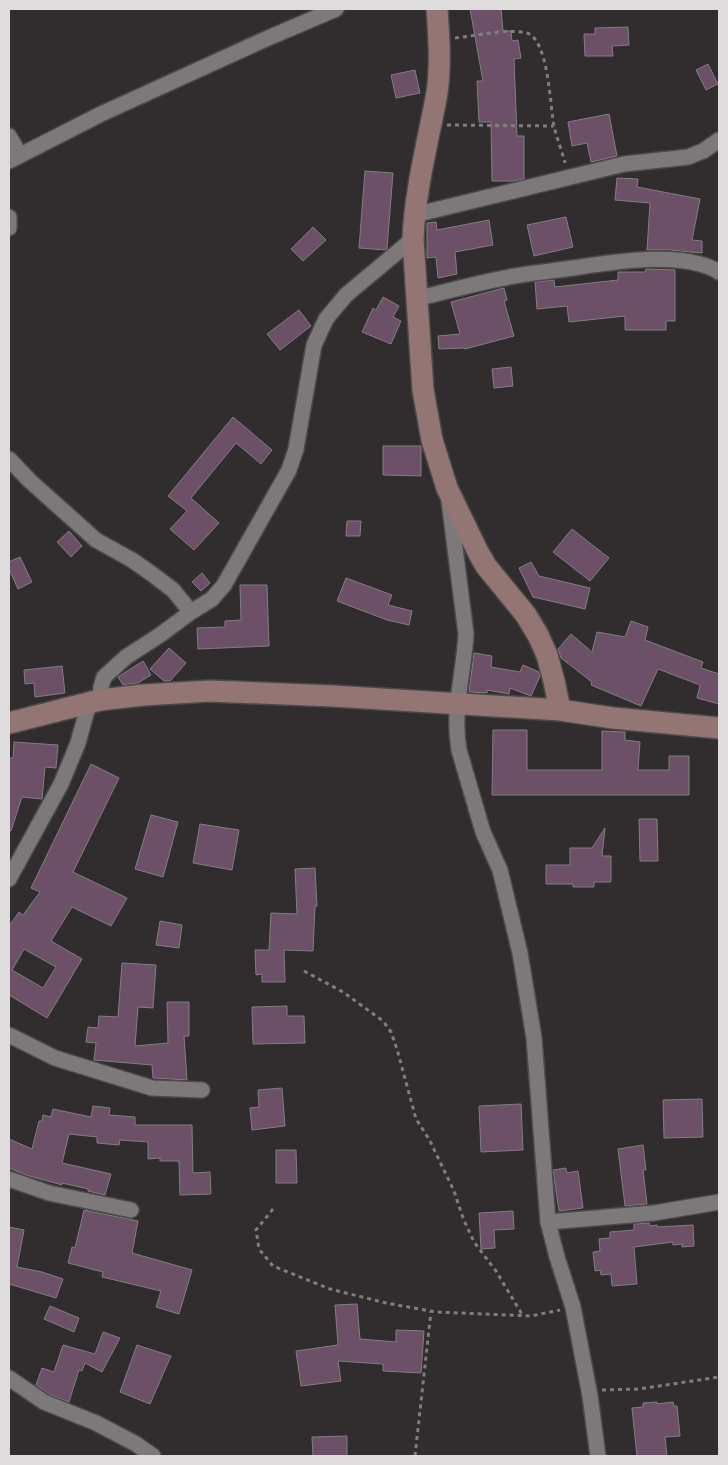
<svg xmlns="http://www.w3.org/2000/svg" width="728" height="1465" font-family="Ubuntu,sans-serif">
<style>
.building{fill:#6c5068;stroke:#827e81;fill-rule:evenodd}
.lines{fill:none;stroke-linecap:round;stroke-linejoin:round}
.street-casing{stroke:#4c494a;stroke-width:18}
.secondary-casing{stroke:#4c494a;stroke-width:24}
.path{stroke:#817e7f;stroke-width:3;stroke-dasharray:4 4;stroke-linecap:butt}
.street{stroke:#7d797a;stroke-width:15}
.secondary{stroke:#937573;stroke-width:21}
</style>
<rect width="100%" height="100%" fill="#312d2e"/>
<path class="building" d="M 470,9 L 501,9 L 503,31 L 511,31 L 512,41 L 518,40 L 521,58 L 514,59 L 517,136 L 524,136 L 524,179 L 514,181 L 492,181 L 491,122 L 479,122 L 477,81 L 483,81 Z
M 628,27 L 629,45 L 612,46 L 613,56 L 585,56 L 584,34 L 595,34 L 595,28 Z
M 708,64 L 718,84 L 706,90 L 696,70 Z
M 415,70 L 420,93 L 396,98 L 391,75 Z
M 609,114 L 617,156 L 591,162 L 587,143 L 572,146 L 568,122 Z
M 365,171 L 393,173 L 387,248 L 386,250 L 359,248 Z
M 617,178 L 638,179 L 637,187 L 700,199 L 692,240 L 702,241 L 702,253 L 669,250 L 647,250 L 650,203 L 615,200 Z
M 566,217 L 573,247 L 534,256 L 527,225 Z
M 489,220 L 493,245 L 455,252 L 457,274 L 438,278 L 436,257 L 427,258 L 427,223 L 436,222 L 437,230 Z
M 313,227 L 326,240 L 303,261 L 291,249 Z
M 646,269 L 675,270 L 675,321 L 666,321 L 666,330 L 625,330 L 625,316 L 569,322 L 567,306 L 537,309 L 535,282 L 554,280 L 555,287 L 618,280 L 618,272 L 645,272 Z
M 504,288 L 507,300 L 504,301 L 514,336 L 465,349 L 464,348 L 439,349 L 438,336 L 460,334 L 451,302 Z
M 383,297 L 399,306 L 393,317 L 401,321 L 391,344 L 362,332 L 373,308 L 376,310 Z
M 299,310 L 311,326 L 280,350 L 267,334 Z
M 511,367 L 513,386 L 494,388 L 492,369 Z
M 233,417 L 272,450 L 261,464 L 236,443 L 191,498 L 219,523 L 194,550 L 170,529 L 187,511 L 168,496 Z
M 383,446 L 421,446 L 421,476 L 383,475 Z
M 347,521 L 361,521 L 360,536 L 346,536 Z
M 572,529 L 609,558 L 590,581 L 553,552 Z
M 69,531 L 82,546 L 71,557 L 57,542 Z
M 20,557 L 32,582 L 18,589 L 9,569 L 9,562 Z
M 531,562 L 539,576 L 590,588 L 585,609 L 533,597 L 519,568 Z
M 202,573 L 210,583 L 201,591 L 192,582 Z
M 346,578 L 392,595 L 388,605 L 412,611 L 409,625 L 387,620 L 337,601 Z
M 240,585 L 267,585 L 269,646 L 198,649 L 197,628 L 225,627 L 225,621 L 241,620 Z
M 631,621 L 648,627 L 645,640 L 703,662 L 701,668 L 719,674 L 719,704 L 697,698 L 700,685 L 658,669 L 641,706 L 591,685 L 592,682 L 561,658 L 558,649 L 571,634 L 592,652 L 597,632 L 625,637 Z
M 169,648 L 186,663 L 170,681 L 164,681 L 150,669 Z
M 474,653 L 492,656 L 491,667 L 520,672 L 523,665 L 539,672 L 540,676 L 531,696 L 510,688 L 509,694 L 487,690 L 487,693 L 469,692 Z
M 143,661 L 151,675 L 138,683 L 123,685 L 118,677 Z
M 62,666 L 65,693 L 35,697 L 34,683 L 25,684 L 24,670 Z
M 493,730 L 527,730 L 527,770 L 602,770 L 602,731 L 625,732 L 625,740 L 640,742 L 638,770 L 669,770 L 669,756 L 689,756 L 689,795 L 492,795 Z
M 14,742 L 58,745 L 56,768 L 45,767 L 42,799 L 22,797 L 11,831 L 9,830 L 9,758 L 13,758 Z
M 91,764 L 119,778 L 73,872 L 127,898 L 111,926 L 72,907 L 51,941 L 82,959 L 47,1018 L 9,995 L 9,926 L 19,912 L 23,915 L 40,892 L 31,888 ZM 24,949 L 56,967 L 43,988 L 12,970 Z
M 151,815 L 178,822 L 163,877 L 135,869 Z
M 639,819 L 657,819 L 658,861 L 640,861 Z
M 200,824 L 239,830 L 232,870 L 193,863 Z
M 605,828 L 602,856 L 611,856 L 611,882 L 594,882 L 594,887 L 573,887 L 573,884 L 546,884 L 546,865 L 570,865 L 570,848 L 592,848 Z
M 315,868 L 317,906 L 315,906 L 313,951 L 284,950 L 285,982 L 262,982 L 262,974 L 256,975 L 255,950 L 269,950 L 271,913 L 297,914 L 295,869 Z
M 160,921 L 182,925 L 179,948 L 156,945 Z
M 122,963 L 156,965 L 153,1008 L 138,1007 L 135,1046 L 168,1043 L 167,1002 L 189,1002 L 189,1036 L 184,1036 L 187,1080 L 153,1078 L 152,1065 L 94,1060 L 96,1043 L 86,1042 L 88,1027 L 98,1028 L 99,1016 L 118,1017 Z
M 287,1006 L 287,1016 L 304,1016 L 305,1043 L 253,1044 L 252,1007 Z
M 282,1088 L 285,1126 L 252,1130 L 250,1108 L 259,1107 L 258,1090 Z
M 702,1099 L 703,1137 L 664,1138 L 663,1100 Z
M 521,1104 L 523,1150 L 481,1152 L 479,1106 Z
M 93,1106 L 110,1108 L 109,1115 L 135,1117 L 135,1125 L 192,1125 L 193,1173 L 210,1172 L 211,1194 L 180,1195 L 179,1161 L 160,1161 L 160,1158 L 148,1159 L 148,1142 L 120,1140 L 119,1145 L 97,1143 L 97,1137 L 69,1134 L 62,1163 L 111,1174 L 105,1195 L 88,1191 L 88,1189 L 62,1183 L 62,1185 L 26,1175 L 9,1168 L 9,1139 L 32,1149 L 39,1121 L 42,1121 L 43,1115 L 51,1117 L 53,1109 L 91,1117 Z
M 643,1145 L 646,1170 L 643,1170 L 647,1204 L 625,1206 L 618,1149 Z
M 276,1150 L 296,1150 L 297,1183 L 276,1183 Z
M 566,1168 L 567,1173 L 578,1171 L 583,1208 L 559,1211 L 553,1170 Z
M 84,1210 L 138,1221 L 132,1253 L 192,1270 L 179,1314 L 156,1307 L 161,1291 L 102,1277 L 103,1272 L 68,1263 L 72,1247 L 75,1248 Z
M 513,1211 L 514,1229 L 494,1230 L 495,1248 L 481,1249 L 479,1213 Z
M 649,1223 L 650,1226 L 657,1225 L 657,1227 L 693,1225 L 694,1246 L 682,1247 L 682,1244 L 673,1245 L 673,1242 L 634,1247 L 637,1284 L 612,1286 L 611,1274 L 601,1275 L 600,1270 L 595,1271 L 593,1252 L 600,1251 L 599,1239 L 610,1238 L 610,1232 L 634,1230 L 634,1224 Z
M 9,1227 L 24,1230 L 17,1267 L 42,1272 L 63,1279 L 56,1298 L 9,1284 Z
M 357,1304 L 360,1339 L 396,1342 L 396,1330 L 424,1331 L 421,1373 L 383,1371 L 383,1364 L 338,1361 L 341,1381 L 301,1386 L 296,1351 L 338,1345 L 335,1305 Z
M 50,1306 L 79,1318 L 74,1332 L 44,1319 Z
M 103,1332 L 120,1338 L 102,1372 L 85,1363 L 82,1371 L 79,1370 L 69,1402 L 48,1394 L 36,1385 L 42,1368 L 54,1372 L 63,1345 L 95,1354 Z
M 137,1345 L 171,1356 L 150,1404 L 120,1392 Z
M 657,1402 L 657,1404 L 673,1402 L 674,1406 L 677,1406 L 680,1436 L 665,1437 L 667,1456 L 637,1456 L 632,1408 L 643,1407 L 643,1403 Z
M 347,1436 L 347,1456 L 313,1456 L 312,1437 Z"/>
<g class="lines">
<g class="street-casing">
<path id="street" d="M 9,136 L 20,155
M 9,161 L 101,114 L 268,38 L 336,9
M 414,215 L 624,164 L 688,157 L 703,151 L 719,140
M 9,217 L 9,228
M 416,299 C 447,291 477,283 509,277 C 530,273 552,271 573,268 C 614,262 683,250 719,272
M 9,459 L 30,481 L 96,540 L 132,560 L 152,574 L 173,590 L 191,612
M 449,501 L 466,634 C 464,673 452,710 459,750 L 483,832 L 500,870 L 520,953 L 534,1038 L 548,1222 L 557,1257 L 573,1307 L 590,1396 L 598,1456
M 100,700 L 101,687 L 104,677 L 126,657 L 160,635 L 191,612 L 212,599 L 224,585 L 289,470 L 296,449 L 314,345 L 326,319 L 346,295 L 413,239
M 9,879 L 61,784 L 78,743 L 89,703
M 9,1035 L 55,1058 L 152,1088 L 202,1090
M 9,1179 L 49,1193 L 131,1210
M 548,1222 L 654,1213 L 719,1202
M 9,1378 L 44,1402 L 96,1423 L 136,1444 L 153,1456"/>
</g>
<g class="secondary-casing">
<path id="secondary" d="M 437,9 C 439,37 441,65 437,93 C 428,142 415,190 413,239 L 423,390 L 432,440 L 447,488 L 478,552 L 486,566 L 526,615 L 538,635 L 547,655 L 554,681 L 560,710
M 9,723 L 100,700 L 143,695 L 210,691 L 333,696 L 560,710 L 613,718 L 719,728"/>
</g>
<path class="path" d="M 455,38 C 476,36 507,28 527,33 C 549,40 550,107 554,126 C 557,139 562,151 565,163
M 447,125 L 554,126
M 304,971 L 343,992 L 383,1021 L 391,1032 L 397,1049 L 416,1119 L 429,1139 L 454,1191 L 463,1218 L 474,1242 L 496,1271 L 523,1316
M 273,1209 L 256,1230 L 259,1249 L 273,1266 L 330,1289 L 386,1303 L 436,1312 L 531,1316 L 560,1310
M 602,1390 L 639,1389 L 719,1377
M 415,1456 L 431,1311"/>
<use href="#street" class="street"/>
<use href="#secondary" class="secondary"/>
</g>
<rect width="728" height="1465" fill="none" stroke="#dfdcdd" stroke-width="20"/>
</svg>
